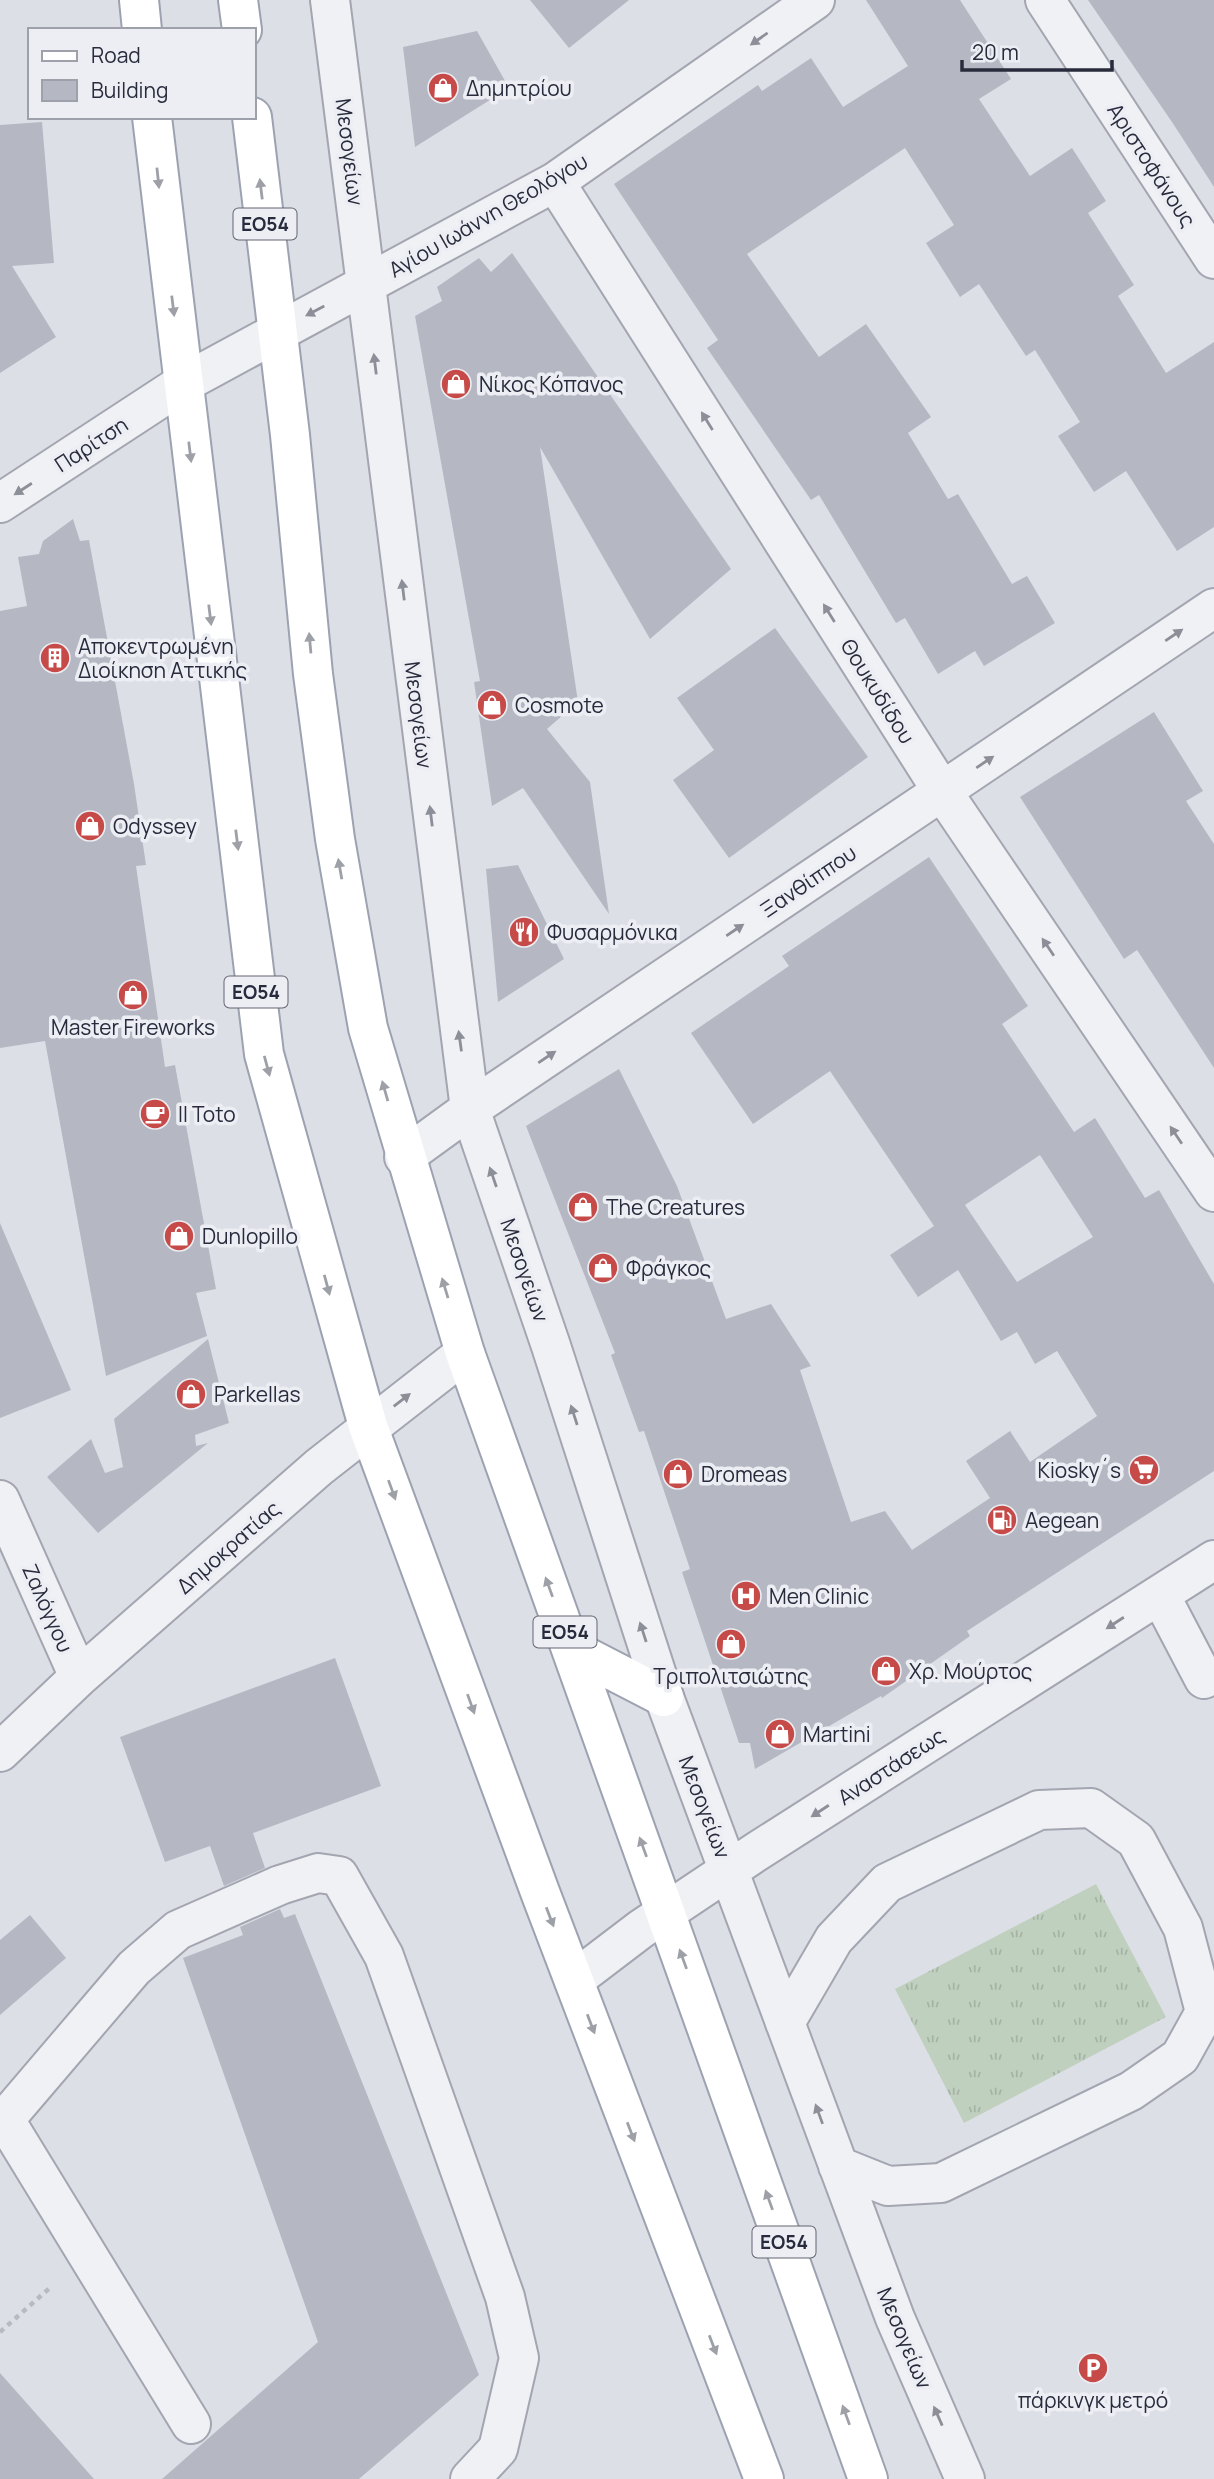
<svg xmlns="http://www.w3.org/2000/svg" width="1214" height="2479" font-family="Manrope,sans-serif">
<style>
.grass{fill:url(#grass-tufts)}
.building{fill:#b5b8c3;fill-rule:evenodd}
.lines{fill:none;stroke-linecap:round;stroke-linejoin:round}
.minor-casing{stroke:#a3a5b0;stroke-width:42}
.major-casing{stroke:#9da2b1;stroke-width:42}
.path{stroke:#b8bac1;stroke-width:4.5;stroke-dasharray:5 5;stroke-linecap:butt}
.minor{stroke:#f0f1f5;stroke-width:38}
.major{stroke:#fff;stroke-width:38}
.oneway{fill:#8c8e98}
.oneway2{fill:#9ea0a7}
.labels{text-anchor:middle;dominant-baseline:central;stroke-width:7;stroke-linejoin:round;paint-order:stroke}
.shield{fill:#eceef4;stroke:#636673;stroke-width:2}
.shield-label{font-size:19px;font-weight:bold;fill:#282b3c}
.poi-label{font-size:21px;fill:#282b3c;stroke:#eceef4;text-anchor:start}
.street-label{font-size:21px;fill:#282b3c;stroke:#eceef4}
</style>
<defs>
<pattern id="grass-tufts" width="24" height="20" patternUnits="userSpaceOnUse" patternTransform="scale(1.75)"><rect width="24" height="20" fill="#c0d0bf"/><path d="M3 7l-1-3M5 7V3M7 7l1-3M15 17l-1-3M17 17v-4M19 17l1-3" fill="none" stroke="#a5b3a5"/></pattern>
</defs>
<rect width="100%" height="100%" fill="#dddfe6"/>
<path class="grass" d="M 1096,1884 L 1166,2017 L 964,2123 L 895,1989 Z"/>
<path class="building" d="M 530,0 L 629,0 L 569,48 Z
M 866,0 L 960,0 L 1011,79 L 979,99 L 1030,176 L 1072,148 L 1106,201 L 1088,213 L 1134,285 L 1118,296 L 1166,373 L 1214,342 L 1214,527 L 1177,551 L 1126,471 L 1094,492 L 1058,436 L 1080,422 L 1035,350 L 1026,356 L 979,284 L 960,297 L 926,243 L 954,225 L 905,148 L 747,254 L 819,357 L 866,324 L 931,417 L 908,433 L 948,499 L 958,494 L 1012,584 L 1027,576 L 1055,623 L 984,666 L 975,651 L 938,674 L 905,618 L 896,623 L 819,495 L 811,500 L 707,348 L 718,340 L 614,184 L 758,85 L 762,91 L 811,58 L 843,107 L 908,66 Z
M 1088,0 L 1214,0 L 1214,187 L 1172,122 Z
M 477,31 L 509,88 L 415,147 L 403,47 Z
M 42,122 L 54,263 L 12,266 L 56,337 L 0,373 L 0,125 Z
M 512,253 L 731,569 L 650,639 L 540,447 L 578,702 L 547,729 L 590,782 L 609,914 L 523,788 L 492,806 L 474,682 L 480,681 L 415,316 L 442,301 L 437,287 L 479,258 L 491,272 Z
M 73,519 L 80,541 L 89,540 L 134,784 L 146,865 L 136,866 L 165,1067 L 175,1065 L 216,1289 L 196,1293 L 207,1336 L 106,1376 L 45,1041 L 0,1048 L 0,611 L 27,606 L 18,557 L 39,554 L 43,541 Z
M 775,628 L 868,757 L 729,858 L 673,780 L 714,750 L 677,698 Z
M 1154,712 L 1203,791 L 1186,801 L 1214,844 L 1214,1068 L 1137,950 L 1124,959 L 1020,797 Z
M 929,857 L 1028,1006 L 1002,1024 L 1074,1132 L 1095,1118 L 1145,1198 L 1159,1190 L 1214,1284 L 1214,1471 L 967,1631 L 970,1636 L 882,1698 L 881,1696 L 755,1769 L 750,1743 L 739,1743 L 682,1572 L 690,1569 L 644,1431 L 639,1432 L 611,1355 L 615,1353 L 526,1126 L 619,1069 L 677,1186 L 726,1319 L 771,1304 L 811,1366 L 800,1370 L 851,1522 L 885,1511 L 912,1550 L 990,1498 L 966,1461 L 1010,1431 L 1030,1462 L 1097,1416 L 1057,1351 L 1035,1364 L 1017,1332 L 1001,1341 L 958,1270 L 918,1297 L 890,1255 L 934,1226 L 830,1071 L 753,1124 L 691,1033 L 789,966 L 782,956 ZM 1040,1155 L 1093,1237 L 1017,1282 L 965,1205 Z
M 518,865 L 564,959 L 498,1002 L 486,869 Z
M 0,1223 L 71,1390 L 0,1418 Z
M 208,1339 L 229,1423 L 195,1435 L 196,1446 L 208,1443 L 98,1533 L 47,1477 L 91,1439 L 105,1473 L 123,1467 L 114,1419 Z
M 335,1658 L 381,1786 L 253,1833 L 265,1868 L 224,1886 L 210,1846 L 165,1862 L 120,1737 Z
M 280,1909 L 284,1918 L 295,1914 L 479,2375 L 359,2479 L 162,2479 L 318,2342 L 183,1958 L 243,1935 L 240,1927 Z
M 30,1915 L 66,1958 L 0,2015 L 0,1940 Z
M 0,2373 L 94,2479 L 0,2479 Z"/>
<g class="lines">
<g class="minor-casing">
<path id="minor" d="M 330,0 L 470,1109 L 551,1346 L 664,1697 L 895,2318 L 965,2479
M 1045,0 L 1214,259
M 555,182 L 942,791 L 1214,1192
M 0,503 L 182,384 L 555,182 L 815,0
M 404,1157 L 470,1109 L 1214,608
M 0,1500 L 79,1677
M 1160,1595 L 1204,1679
M 0,1752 L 79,1677 L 319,1467 L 465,1353
M 574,1980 L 641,1929 L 756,1852 L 1214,1560
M 785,2023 L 834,1939 L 887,1883 L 1039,1810 L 1091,1808 L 1136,1840 L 1183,1928 L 1205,2012 L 1180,2057 L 1131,2091 L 941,2183 L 888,2186 L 838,2166
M 5,2120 L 191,2424
M 0,2125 L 134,1968 L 178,1930 L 280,1885 L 318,1873 L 339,1876 L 384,1956 L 505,2297 L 519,2358 L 498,2449 L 470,2479"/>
</g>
<g class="major-casing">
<path id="major" d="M 139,0 L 142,30
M 238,0 L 242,30
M 152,117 L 264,1054 L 368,1426 L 540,1892 L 764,2479
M 252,117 L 290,435 L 313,674 L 335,839 L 368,1028 L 465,1353 L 868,2479
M 571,1649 L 664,1697"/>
</g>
<path class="path" d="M 0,2332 L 52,2286"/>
<use href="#minor" class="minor"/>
<use href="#major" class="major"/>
</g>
<defs><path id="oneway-solid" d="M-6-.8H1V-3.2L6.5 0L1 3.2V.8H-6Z" transform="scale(1.75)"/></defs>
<g class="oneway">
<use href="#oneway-solid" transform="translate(759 39) rotate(145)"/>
<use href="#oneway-solid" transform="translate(315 311) rotate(152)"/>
<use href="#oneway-solid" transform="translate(375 364) rotate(-97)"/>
<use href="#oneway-solid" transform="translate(707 421) rotate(-122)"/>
<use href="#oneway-solid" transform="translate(23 489) rotate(147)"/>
<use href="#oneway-solid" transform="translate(403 590) rotate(-97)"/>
<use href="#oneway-solid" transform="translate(829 613) rotate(-122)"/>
<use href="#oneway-solid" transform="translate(1174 635) rotate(-34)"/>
<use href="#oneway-solid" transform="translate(985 762) rotate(-34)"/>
<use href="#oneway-solid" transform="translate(431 816) rotate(-97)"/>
<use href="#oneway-solid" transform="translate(735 930) rotate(-34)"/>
<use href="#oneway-solid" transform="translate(1048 947) rotate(-124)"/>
<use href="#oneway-solid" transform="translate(460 1041) rotate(-98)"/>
<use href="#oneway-solid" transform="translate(547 1057) rotate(-34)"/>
<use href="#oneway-solid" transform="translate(1176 1135) rotate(-124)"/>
<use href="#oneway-solid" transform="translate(493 1177) rotate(-109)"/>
<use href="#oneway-solid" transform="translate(402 1400) rotate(-38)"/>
<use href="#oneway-solid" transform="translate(574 1415) rotate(-108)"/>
<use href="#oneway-solid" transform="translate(1115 1623) rotate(147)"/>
<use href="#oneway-solid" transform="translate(643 1632) rotate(-108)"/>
<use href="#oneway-solid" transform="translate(820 1811) rotate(147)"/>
<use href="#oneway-solid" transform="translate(819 2114) rotate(-110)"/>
<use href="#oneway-solid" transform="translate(938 2416) rotate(-114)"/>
</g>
<g class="oneway2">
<use href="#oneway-solid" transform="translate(158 178) rotate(84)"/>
<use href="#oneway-solid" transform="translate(261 189) rotate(-97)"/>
<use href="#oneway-solid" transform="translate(173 306) rotate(83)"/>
<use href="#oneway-solid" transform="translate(190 452) rotate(83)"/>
<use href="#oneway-solid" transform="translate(210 615) rotate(83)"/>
<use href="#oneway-solid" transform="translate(310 643) rotate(-95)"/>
<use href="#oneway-solid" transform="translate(237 840) rotate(83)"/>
<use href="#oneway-solid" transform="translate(340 869) rotate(-100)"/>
<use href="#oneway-solid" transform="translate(267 1066) rotate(75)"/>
<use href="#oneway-solid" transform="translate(385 1091) rotate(-106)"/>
<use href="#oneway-solid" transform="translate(327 1285) rotate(75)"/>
<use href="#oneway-solid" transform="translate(445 1288) rotate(-107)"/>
<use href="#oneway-solid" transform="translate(392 1490) rotate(70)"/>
<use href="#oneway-solid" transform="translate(549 1587) rotate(-110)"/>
<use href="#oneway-solid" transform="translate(471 1704) rotate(70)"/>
<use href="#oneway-solid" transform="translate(643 1847) rotate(-110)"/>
<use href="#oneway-solid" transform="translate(550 1917) rotate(69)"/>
<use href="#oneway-solid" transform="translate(683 1959) rotate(-110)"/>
<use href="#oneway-solid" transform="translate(591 2024) rotate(69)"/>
<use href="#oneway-solid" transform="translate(631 2132) rotate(69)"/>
<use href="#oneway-solid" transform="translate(769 2200) rotate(-110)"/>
<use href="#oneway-solid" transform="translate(713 2345) rotate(69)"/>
<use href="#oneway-solid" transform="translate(846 2415) rotate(-110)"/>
</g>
<defs>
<g id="shop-disc" transform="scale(1.575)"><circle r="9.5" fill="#c64b48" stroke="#eceef4"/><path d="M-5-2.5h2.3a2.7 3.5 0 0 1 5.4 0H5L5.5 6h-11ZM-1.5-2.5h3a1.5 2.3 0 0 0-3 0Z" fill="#fff"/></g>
<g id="building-disc" transform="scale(1.575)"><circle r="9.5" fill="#c64b48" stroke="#eceef4"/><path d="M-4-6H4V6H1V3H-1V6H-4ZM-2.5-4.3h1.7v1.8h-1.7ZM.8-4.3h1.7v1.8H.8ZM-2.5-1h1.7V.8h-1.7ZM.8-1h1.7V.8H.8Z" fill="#fff"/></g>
<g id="restaurant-disc" transform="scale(1.575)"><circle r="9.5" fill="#c64b48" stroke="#eceef4"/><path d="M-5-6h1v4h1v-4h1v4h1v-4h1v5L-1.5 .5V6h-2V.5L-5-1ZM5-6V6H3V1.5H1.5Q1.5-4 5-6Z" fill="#fff"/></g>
<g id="cafe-disc" transform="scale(1.575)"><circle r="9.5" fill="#c64b48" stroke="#eceef4"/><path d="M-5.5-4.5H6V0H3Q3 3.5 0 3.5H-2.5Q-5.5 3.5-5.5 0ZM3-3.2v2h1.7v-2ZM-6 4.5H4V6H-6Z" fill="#fff"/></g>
<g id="supermarket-disc" transform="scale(1.575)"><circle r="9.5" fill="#c64b48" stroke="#eceef4"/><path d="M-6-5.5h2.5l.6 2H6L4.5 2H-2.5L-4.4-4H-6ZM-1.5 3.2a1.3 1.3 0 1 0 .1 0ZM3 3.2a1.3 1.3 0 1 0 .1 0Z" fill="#fff"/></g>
<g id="fuel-disc" transform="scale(1.575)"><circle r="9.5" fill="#c64b48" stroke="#eceef4"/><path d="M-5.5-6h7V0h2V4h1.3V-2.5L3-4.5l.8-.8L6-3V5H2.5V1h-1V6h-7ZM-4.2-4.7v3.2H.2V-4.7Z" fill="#fff"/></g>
<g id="hospital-disc" transform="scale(1.575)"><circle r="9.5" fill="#c64b48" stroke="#eceef4"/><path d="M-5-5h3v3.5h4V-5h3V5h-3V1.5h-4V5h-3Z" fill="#fff"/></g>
<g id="parking-disc" transform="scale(1.575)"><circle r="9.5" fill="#c64b48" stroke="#eceef4"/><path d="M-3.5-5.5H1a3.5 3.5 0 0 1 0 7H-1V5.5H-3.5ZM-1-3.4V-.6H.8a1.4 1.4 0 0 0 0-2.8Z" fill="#fff"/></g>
</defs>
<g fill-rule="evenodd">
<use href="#shop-disc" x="443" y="88"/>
<use href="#shop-disc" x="456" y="384"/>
<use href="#building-disc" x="55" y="658"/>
<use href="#shop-disc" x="492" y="705"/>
<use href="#shop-disc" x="90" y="826"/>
<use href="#restaurant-disc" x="524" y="932"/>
<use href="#shop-disc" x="133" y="995"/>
<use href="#cafe-disc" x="155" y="1114"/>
<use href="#shop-disc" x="583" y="1207"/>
<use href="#shop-disc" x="179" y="1236"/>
<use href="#shop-disc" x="603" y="1268"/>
<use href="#shop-disc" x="191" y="1394"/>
<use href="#supermarket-disc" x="1144" y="1470"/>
<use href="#shop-disc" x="678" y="1474"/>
<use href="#fuel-disc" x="1002" y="1520"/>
<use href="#hospital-disc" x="746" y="1596"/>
<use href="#shop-disc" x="731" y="1644"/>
<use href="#shop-disc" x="886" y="1671"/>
<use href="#shop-disc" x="780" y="1734"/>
<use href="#parking-disc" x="1093" y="2368"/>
</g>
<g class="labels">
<g class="shield">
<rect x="233.5" y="208.5" width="63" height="31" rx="5"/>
<rect x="224.5" y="976.5" width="63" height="31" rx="5"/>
<rect x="533.5" y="1616.5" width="63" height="31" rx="5"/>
<rect x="752.5" y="2226.5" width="63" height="31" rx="5"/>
</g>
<g class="shield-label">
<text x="265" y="224">ΕΟ54</text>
<text x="256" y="992">ΕΟ54</text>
<text x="565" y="1632">ΕΟ54</text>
<text x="784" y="2242">ΕΟ54</text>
</g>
<g class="poi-label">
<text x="466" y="88">Δημητρίου</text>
<text x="479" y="384">Νίκος Κόπανος</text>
<text x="78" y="646">Αποκεντρωμένη<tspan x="78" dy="24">Διοίκηση Αττικής</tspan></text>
<text x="515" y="705">Cosmote</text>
<text x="113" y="826">Odyssey</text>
<text x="547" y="932">Φυσαρμόνικα</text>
<text x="133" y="1027" text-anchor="middle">Master Fireworks</text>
<text x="178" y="1114">Il Toto</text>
<text x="606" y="1207">The Creatures</text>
<text x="202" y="1236">Dunlopillo</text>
<text x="626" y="1268">Φράγκος</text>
<text x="214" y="1394">Parkellas</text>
<text x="1121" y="1470" text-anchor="end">Kiosky´s</text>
<text x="701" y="1474">Dromeas</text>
<text x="1025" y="1520">Aegean</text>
<text x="769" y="1596">Men Clinic</text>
<text x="909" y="1671">Χρ. Μούρτος</text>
<text x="731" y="1676" text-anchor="middle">Τριπολιτσιώτης</text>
<text x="803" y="1734">Martini</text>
<text x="1093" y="2400" text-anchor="middle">πάρκινγκ μετρό</text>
</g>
<g class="street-label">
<text transform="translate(350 152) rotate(83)">Μεσογείων</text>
<text transform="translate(1152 165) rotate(57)">Αριστοφάνους</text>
<text transform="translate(488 215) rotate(-30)">Αγίου Ιωάννη Θεολόγου</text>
<text transform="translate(91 444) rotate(-33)">Παρίτση</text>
<text transform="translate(878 691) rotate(58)">Θουκυδίδου</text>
<text transform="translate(419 715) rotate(83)">Μεσογείων</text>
<text transform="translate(808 881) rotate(-34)">Ξανθίππου</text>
<text transform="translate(525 1270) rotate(71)">Μεσογείων</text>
<text transform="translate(228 1547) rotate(-41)">Δημοκρατίας</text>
<text transform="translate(48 1608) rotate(66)">Ζαλόγγου</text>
<text transform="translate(891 1766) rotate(-33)">Αναστάσεως</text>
<text transform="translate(705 1807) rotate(69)">Μεσογείων</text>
<text transform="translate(905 2338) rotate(67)">Μεσογείων</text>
</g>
</g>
<rect x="28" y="28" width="228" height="91" fill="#eceef4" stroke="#9ea0aa" stroke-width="2"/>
<rect x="42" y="51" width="35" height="10" fill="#ffffff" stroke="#9ea0aa" stroke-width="2"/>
<text x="91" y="63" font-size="21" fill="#282b3c">Road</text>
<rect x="42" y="80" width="35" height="21" fill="#b5b8c3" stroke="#9ea0aa" stroke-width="2"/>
<text x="91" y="98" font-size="21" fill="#282b3c">Building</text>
<path d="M962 60v10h150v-10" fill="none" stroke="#282b3c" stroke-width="3.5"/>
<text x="972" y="60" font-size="21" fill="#282b3c" stroke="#eceef4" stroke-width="5" paint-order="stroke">20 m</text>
</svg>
